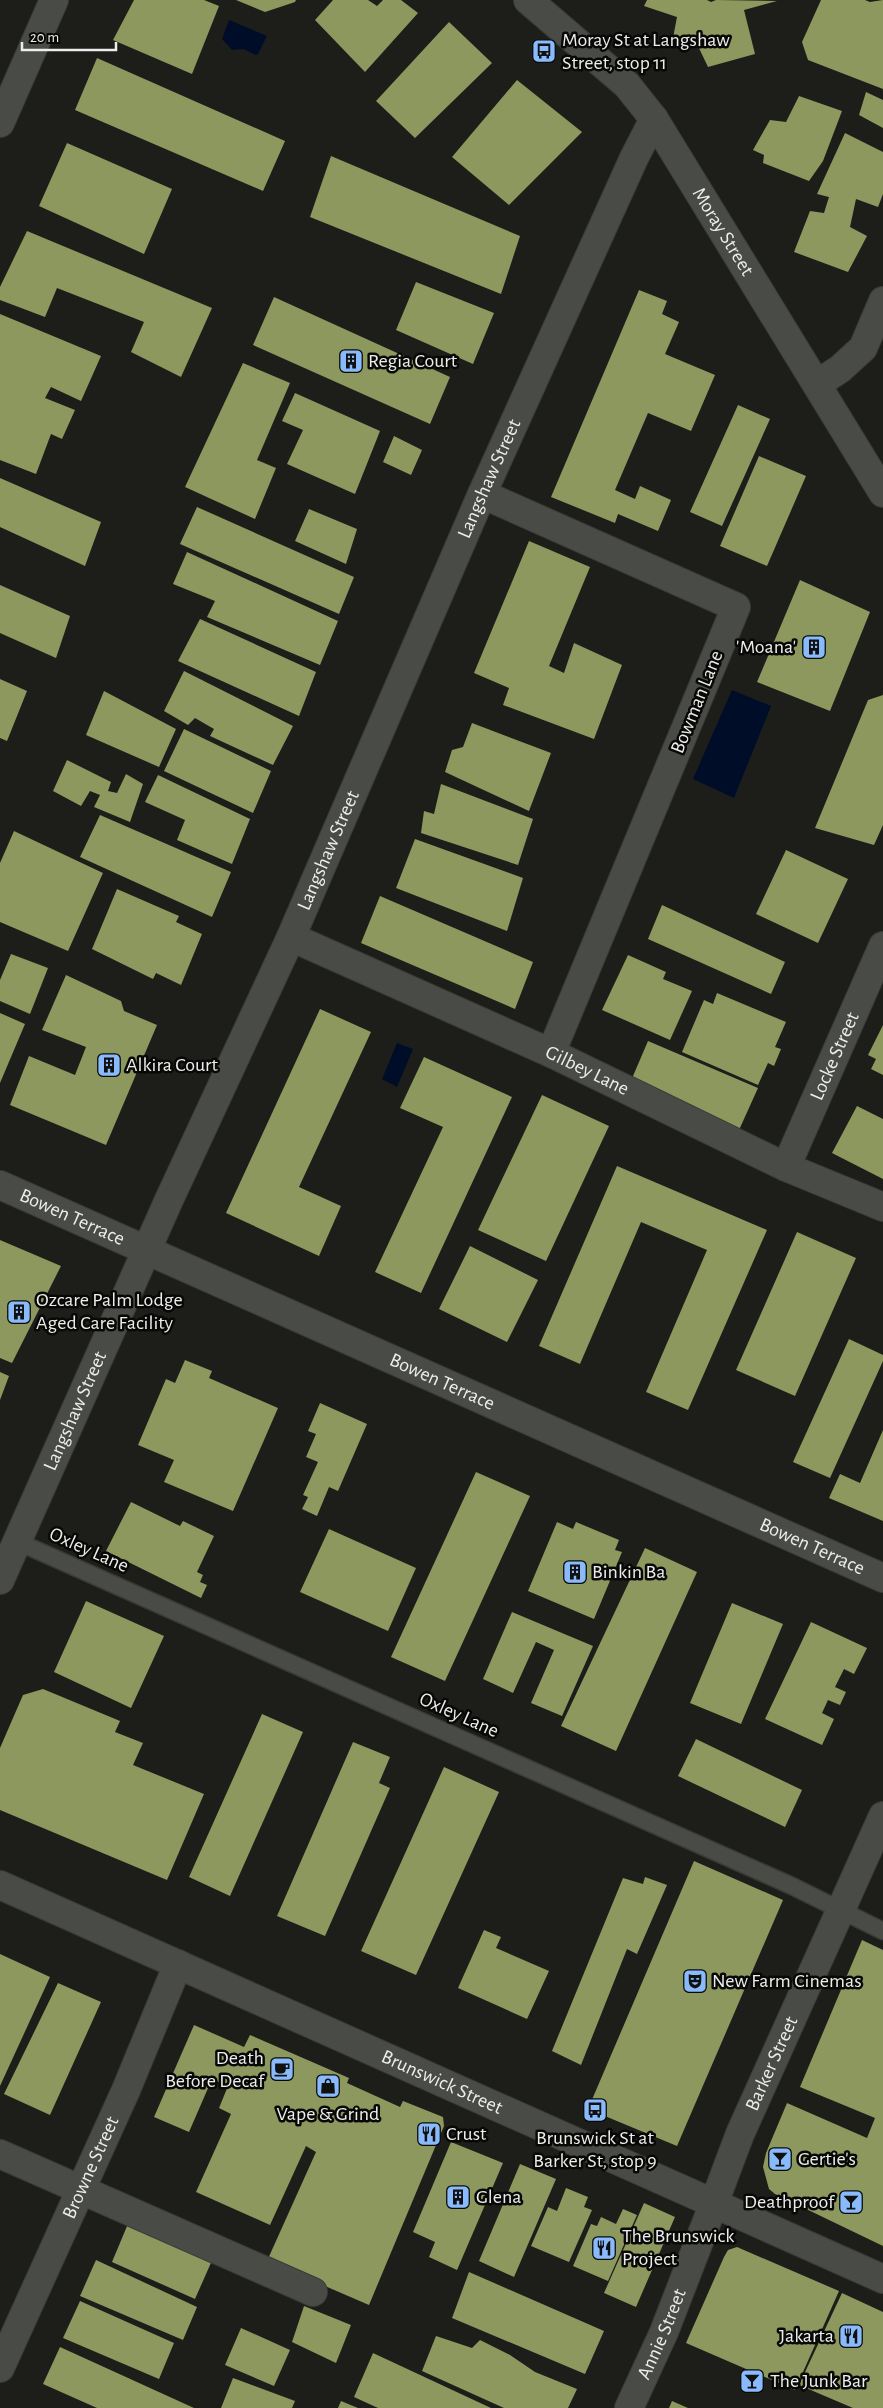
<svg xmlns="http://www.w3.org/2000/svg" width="883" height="2408" font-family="'Alegreya Sans',sans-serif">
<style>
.water{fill:#000d29}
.building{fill:#8d985e}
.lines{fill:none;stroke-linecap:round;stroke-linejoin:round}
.lane-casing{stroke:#3a3b38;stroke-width:19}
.street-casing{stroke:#3a3b38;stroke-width:30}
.secondary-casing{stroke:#3a3b38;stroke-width:30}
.lane{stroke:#494b46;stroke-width:16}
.street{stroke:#494b46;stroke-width:28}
.secondary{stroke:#494b46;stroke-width:28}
.labels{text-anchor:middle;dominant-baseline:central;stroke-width:5;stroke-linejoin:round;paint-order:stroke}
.poi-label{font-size:20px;fill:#edeeeb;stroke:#080806;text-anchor:start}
.street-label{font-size:20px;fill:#edeeeb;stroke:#080806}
</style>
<rect width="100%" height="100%" fill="#1d1e1a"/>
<path class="water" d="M 229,20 L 267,36 L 258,54 L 256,55 L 243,49 L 232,50 L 222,39 Z
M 732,690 L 771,706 L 734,798 L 693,779 Z
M 397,1043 L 413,1049 L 397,1087 L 382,1079 Z"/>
<path class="building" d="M 134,0 L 204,0 L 219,6 L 192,74 L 113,40 Z
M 236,0 L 296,0 L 295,2 L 265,12 Z
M 333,0 L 368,0 L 377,6 L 383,0 L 401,0 L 418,13 L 365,72 L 315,20 Z
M 647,0 L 707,0 L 711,2 L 716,0 L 777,1 L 744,10 L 755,54 L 708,67 L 697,44 L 673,38 L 677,17 L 644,6 Z
M 821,0 L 865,0 L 870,2 L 883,0 L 883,89 L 808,60 L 802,42 Z
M 449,22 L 492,63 L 415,138 L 376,101 Z
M 97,58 L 285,141 L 263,191 L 75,110 Z
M 517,80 L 582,132 L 509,205 L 452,157 Z
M 866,92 L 883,100 L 883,128 L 859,115 Z
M 799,96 L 842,111 L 823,161 L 809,181 L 763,163 L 764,155 L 753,150 L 770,120 L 786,122 Z
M 845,133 L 883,152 L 883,194 L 878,207 L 856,199 L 850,227 L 867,236 L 848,272 L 794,252 L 810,211 L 824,213 L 829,197 L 817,194 Z
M 67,143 L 172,189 L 144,254 L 39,206 Z
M 331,156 L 520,236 L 501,294 L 310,217 Z
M 27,231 L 212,308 L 181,377 L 131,352 L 144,322 L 57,288 L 45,317 L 0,300 L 0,287 Z
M 416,282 L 494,313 L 473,364 L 396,330 Z
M 639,290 L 667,301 L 662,314 L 679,322 L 665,354 L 715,375 L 691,431 L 648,413 L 615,490 L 635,499 L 640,486 L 671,500 L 658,531 L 618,514 L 615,523 L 551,497 Z
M 274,297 L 450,377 L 430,424 L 253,345 Z
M 0,314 L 101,356 L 81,401 L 51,387 L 45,398 L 75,410 L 62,439 L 51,434 L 36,474 L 0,460 Z
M 243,363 L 290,383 L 257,460 L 276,468 L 255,519 L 185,487 Z
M 295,393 L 380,431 L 355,494 L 287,464 L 303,430 L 282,421 Z
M 738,405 L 770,419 L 722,526 L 690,512 Z
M 394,436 L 422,450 L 411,475 L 383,462 Z
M 759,456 L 806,476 L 767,566 L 720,546 Z
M 0,478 L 101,522 L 85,566 L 0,527 Z
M 197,507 L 354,577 L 339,614 L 180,544 Z
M 309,509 L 357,529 L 346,564 L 295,541 Z
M 529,541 L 590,567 L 549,666 L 564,673 L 574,643 L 622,665 L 594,739 L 503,705 L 509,688 L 474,673 Z
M 187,552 L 338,621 L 320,665 L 207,617 L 215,601 L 173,584 Z
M 800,580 L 870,612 L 830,711 L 757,682 Z
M 0,585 L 70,616 L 56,658 L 0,633 Z
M 200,619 L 316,672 L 299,716 L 178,661 Z
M 184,671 L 293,726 L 273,765 L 210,736 L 214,729 L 195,718 L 188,725 L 164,711 Z
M 0,679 L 27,691 L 7,741 L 0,738 Z
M 104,691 L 176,729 L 159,767 L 86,735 Z
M 883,695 L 883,825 L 874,845 L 815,828 L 868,700 Z
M 472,723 L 551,753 L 529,811 L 445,772 L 452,750 L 463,747 Z
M 184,729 L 271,771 L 253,813 L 164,771 Z
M 67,760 L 111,782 L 108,791 L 117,793 L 126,774 L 143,784 L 130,822 L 94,807 L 100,795 L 90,791 L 81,806 L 53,791 Z
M 158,775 L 250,819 L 232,864 L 177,840 L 185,820 L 145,802 Z
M 441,784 L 533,819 L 518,865 L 421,833 L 424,811 L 434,814 Z
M 100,815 L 231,872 L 212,917 L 80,857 Z
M 14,831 L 103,873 L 68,951 L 0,922 L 0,863 Z
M 415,839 L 523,878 L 507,931 L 396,888 Z
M 786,850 L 848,879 L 818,943 L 756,914 Z
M 117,889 L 179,916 L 176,922 L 202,934 L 181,985 L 156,973 L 153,979 L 92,949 Z
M 380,896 L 533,962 L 515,1009 L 361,943 Z
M 662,905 L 785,962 L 771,994 L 648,939 Z
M 11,954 L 48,968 L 30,1014 L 0,1001 L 0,980 Z
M 628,955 L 666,972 L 663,979 L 692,991 L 670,1040 L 602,1010 Z
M 66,975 L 121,1001 L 124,1011 L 157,1025 L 106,1145 L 10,1105 L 29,1056 L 75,1075 L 86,1047 L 42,1030 Z
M 717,993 L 786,1022 L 775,1047 L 781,1049 L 774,1066 L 768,1063 L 758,1085 L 682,1052 L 704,1000 L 713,1004 Z
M 320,1009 L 371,1032 L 299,1187 L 341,1206 L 319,1256 L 226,1213 Z
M 0,1013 L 25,1024 L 0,1083 Z
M 883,1025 L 883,1075 L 871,1069 L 876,1059 L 868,1055 Z
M 648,1041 L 758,1088 L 739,1130 L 630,1083 Z
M 424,1057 L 512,1097 L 421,1293 L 375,1272 L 443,1127 L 400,1108 Z
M 542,1095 L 609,1126 L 546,1261 L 478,1230 Z
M 857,1106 L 883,1119 L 883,1179 L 832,1153 Z
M 617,1166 L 767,1230 L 688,1410 L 646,1392 L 707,1250 L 641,1222 L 580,1364 L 539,1346 Z
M 797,1232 L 856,1258 L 795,1396 L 736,1370 Z
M 0,1240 L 61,1266 L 12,1363 L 0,1358 Z
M 470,1246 L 538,1280 L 507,1342 L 439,1309 Z
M 849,1339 L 883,1355 L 883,1361 L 830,1478 L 793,1462 Z
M 185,1360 L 212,1371 L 209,1378 L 278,1408 L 233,1511 L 164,1482 L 174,1460 L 138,1445 L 166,1379 L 175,1383 Z
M 0,1372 L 9,1376 L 0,1400 Z
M 320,1403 L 367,1424 L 338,1491 L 329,1487 L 317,1516 L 302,1509 L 308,1497 L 303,1495 L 318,1462 L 306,1457 L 316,1434 L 308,1431 Z
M 883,1430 L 883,1521 L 829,1498 L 840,1474 L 860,1483 Z
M 476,1472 L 530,1496 L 445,1681 L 391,1657 Z
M 131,1502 L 180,1526 L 183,1521 L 214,1536 L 197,1572 L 203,1575 L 200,1582 L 207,1585 L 201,1598 L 106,1551 Z
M 557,1522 L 573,1529 L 576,1522 L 619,1540 L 615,1550 L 622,1552 L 594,1619 L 528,1591 Z
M 329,1529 L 416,1568 L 388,1631 L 300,1592 Z
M 645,1548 L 697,1572 L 616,1751 L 561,1726 Z
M 86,1601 L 164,1636 L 131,1708 L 54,1672 Z
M 732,1603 L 783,1624 L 741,1724 L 690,1703 Z
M 512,1612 L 593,1646 L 562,1716 L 531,1703 L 554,1650 L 536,1642 L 513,1693 L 483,1679 Z
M 811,1622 L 867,1648 L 854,1674 L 844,1669 L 835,1687 L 846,1692 L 840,1705 L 828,1700 L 822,1713 L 834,1719 L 822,1745 L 765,1719 Z
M 43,1689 L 120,1721 L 115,1732 L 143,1743 L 133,1765 L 204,1794 L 167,1880 L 0,1810 L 0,1748 L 23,1695 Z
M 262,1714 L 303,1732 L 230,1896 L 189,1877 Z
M 696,1739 L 802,1790 L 785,1827 L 678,1776 Z
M 353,1742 L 390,1757 L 379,1783 L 390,1788 L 325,1936 L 277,1916 Z
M 444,1767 L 499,1792 L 416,1975 L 361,1951 Z
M 694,1861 L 783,1900 L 677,2146 L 588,2109 Z
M 645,1877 L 667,1885 L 637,1954 L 627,1949 L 581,2065 L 552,2051 L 623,1878 L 643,1884 Z
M 484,1930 L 501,1937 L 496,1948 L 549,1971 L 527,2019 L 458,1988 Z
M 862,1940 L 883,1950 L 883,2246 L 775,2194 L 769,2189 L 763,2167 L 766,2153 L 787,2103 L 867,2138 L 875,2118 L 800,2087 Z
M 0,1954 L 50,1977 L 0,2086 Z
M 58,1983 L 101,2002 L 50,2115 L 4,2094 Z
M 194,2025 L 244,2047 L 250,2035 L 349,2078 L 347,2083 L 400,2107 L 403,2101 L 443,2117 L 444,2126 L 369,2305 L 267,2261 L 316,2152 L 306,2146 L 270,2225 L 196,2192 L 231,2114 L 219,2108 L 228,2086 L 212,2079 L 189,2132 L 154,2117 Z
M 451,2142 L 503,2163 L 457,2270 L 429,2257 L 435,2242 L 413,2232 Z
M 520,2164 L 556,2179 L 514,2277 L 479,2261 Z
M 566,2188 L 588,2197 L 584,2207 L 592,2210 L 569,2262 L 531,2246 L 548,2207 L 557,2211 Z
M 644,2203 L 675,2217 L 636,2307 L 604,2293 Z
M 623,2209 L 637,2215 L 608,2281 L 573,2266 L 591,2224 L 597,2226 L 601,2217 L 616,2224 Z
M 130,2219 L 214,2256 L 195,2299 L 112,2262 Z
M 737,2247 L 839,2291 L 795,2390 L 686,2343 L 724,2257 L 728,2250 Z
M 96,2260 L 197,2307 L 183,2340 L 80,2296 Z
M 469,2272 L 604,2331 L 585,2374 L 452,2318 Z
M 842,2293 L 883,2312 L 883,2408 L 853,2408 L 799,2385 Z
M 80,2301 L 174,2343 L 159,2379 L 63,2338 Z
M 304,2306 L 351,2325 L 336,2363 L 292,2342 Z
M 241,2328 L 290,2350 L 274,2386 L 225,2365 Z
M 436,2336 L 472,2348 L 480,2340 L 510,2355 L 535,2372 L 577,2389 L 568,2408 L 504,2408 L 422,2371 Z
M 60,2347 L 194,2408 L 97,2408 L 43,2384 Z
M 373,2353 L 491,2408 L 378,2408 L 354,2397 Z
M 233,2378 L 295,2401 L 292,2408 L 221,2408 Z
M 341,2401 L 358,2408 L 338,2408 Z
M 672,2401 L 688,2408 L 669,2408 Z"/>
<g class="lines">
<g class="lane-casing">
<path id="lane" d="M 16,1541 L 792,1886 L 883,1931"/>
</g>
<g class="street-casing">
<g id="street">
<path id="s1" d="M 528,0 L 627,85 L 654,119 L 883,493"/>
<path d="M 0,123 L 54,0"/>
<path d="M 817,384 L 840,369 L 863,348 L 883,301"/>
<path d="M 482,494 L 736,607 L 551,1053"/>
<path id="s2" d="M 291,937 L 551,1053 L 786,1167 L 883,1207"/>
<path id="s3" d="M 786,1167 L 883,946"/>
<path id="s4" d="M 0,1185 L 883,1578"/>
<path id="s5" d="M 0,1580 L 168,1202 L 291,937 L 482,494 L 634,158 L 654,119"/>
<path d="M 0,2154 L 313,2292"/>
<path id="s6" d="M 714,2203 L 740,2134 L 883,1816"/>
<path id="s7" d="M 0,2368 L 126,2090 L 178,1964"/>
</g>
</g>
<g class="secondary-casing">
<g id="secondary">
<path id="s8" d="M 0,1885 L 883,2279"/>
<path id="s9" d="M 629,2408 L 664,2332 L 714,2203"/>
</g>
</g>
<use href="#lane" class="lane"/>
<use href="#street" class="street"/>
<use href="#secondary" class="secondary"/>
</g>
<defs>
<g id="bus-square" transform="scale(1.25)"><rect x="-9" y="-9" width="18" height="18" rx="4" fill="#89bafc" stroke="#080806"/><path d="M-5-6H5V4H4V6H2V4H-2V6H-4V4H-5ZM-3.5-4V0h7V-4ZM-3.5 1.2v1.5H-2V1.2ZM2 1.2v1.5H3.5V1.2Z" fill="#111"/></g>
<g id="building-square" transform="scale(1.25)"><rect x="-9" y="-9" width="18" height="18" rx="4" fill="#89bafc" stroke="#080806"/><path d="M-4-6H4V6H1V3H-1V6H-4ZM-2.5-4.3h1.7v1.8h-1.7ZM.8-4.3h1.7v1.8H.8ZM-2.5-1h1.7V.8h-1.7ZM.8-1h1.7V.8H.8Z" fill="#111"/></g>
<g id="theatre-square" transform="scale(1.25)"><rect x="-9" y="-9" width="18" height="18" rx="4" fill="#89bafc" stroke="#080806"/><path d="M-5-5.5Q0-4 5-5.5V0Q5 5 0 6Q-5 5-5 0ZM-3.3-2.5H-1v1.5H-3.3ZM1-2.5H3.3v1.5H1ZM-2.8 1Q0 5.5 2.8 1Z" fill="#111"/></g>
<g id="cafe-square" transform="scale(1.25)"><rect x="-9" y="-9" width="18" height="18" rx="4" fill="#89bafc" stroke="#080806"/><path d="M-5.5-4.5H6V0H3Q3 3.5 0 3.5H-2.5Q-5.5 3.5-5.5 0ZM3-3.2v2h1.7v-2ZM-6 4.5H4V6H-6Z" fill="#111"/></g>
<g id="shop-square" transform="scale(1.25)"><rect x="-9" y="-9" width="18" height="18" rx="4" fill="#89bafc" stroke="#080806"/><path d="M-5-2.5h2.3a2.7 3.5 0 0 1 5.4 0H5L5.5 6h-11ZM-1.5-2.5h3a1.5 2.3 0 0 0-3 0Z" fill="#111"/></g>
<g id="restaurant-square" transform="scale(1.25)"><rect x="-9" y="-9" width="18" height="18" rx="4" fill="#89bafc" stroke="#080806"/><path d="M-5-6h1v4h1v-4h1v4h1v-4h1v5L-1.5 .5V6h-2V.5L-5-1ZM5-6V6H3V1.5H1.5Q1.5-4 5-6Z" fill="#111"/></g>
<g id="bar-square" transform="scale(1.25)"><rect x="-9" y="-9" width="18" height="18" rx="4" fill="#89bafc" stroke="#080806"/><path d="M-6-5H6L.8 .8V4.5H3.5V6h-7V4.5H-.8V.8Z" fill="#111"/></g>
</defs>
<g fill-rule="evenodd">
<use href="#bus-square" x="544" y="51"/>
<use href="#building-square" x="351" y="361"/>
<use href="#building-square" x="814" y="647"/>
<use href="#building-square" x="109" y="1065"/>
<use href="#building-square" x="19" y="1312"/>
<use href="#building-square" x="575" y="1572"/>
<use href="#theatre-square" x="695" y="1981"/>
<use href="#cafe-square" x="282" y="2069"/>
<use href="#shop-square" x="328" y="2086"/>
<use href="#bus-square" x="595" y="2110"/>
<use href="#restaurant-square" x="429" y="2134"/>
<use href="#bar-square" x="780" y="2159"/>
<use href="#building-square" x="458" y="2197"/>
<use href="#bar-square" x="851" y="2202"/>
<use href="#restaurant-square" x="604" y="2248"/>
<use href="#restaurant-square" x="851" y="2336"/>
<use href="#bar-square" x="752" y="2381"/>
</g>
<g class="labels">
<g class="poi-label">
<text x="562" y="40">Moray St at Langshaw<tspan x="562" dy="23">Street, stop 11</tspan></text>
<text x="368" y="361">Regia Court</text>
<text x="796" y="647" text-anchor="end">'Moana'</text>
<text x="126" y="1065">Alkira Court</text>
<text x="36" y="1300">Ozcare Palm Lodge<tspan x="36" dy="23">Aged Care Facility</tspan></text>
<text x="592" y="1572">Binkin Ba</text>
<text x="712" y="1981">New Farm Cinemas</text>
<text x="264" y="2058" text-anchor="end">Death<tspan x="264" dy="23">Before Decaf</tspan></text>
<text x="328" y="2114" text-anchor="middle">Vape &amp; Grind</text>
<text x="446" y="2134">Crust</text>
<text x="595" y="2138" text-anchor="middle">Brunswick St at<tspan x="595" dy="23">Barker St, stop 9</tspan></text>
<text x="798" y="2159">Gertie's</text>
<text x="476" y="2197">Glena</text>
<text x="834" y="2202" text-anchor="end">Deathproof</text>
<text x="622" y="2236">The Brunswick<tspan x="622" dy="23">Project</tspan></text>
<text x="834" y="2336" text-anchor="end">Jakarta</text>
<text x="770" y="2381">The Junk Bar</text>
</g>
<g class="street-label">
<text stroke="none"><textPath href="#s1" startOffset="306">Moray Street</textPath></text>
<text stroke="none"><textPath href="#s5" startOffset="1205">Langshaw Street</textPath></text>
<text transform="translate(697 702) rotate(-68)">Bowman Lane</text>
<text stroke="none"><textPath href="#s5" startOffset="800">Langshaw Street</textPath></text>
<text stroke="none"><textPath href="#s3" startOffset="121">Locke Street</textPath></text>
<text stroke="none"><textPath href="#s2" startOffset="325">Gilbey Lane</textPath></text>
<text stroke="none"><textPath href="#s4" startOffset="79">Bowen Terrace</textPath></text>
<text stroke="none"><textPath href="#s4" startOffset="484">Bowen Terrace</textPath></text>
<text stroke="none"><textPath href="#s5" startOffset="185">Langshaw Street</textPath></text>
<text stroke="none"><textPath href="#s4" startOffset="889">Bowen Terrace</textPath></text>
<text transform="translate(89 1550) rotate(24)">Oxley Lane</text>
<text transform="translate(459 1715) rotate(24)">Oxley Lane</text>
<text stroke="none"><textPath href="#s6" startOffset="151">Barker Street</textPath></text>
<text stroke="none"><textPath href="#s8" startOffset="484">Brunswick Street</textPath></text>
<text stroke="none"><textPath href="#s7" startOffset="220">Browne Street</textPath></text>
<text stroke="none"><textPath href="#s9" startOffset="81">Annie Street</textPath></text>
</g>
</g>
<path d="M22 42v8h94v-8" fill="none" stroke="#edeeeb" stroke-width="2.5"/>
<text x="30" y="42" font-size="15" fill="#edeeeb" stroke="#080806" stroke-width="4" paint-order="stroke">20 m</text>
</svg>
